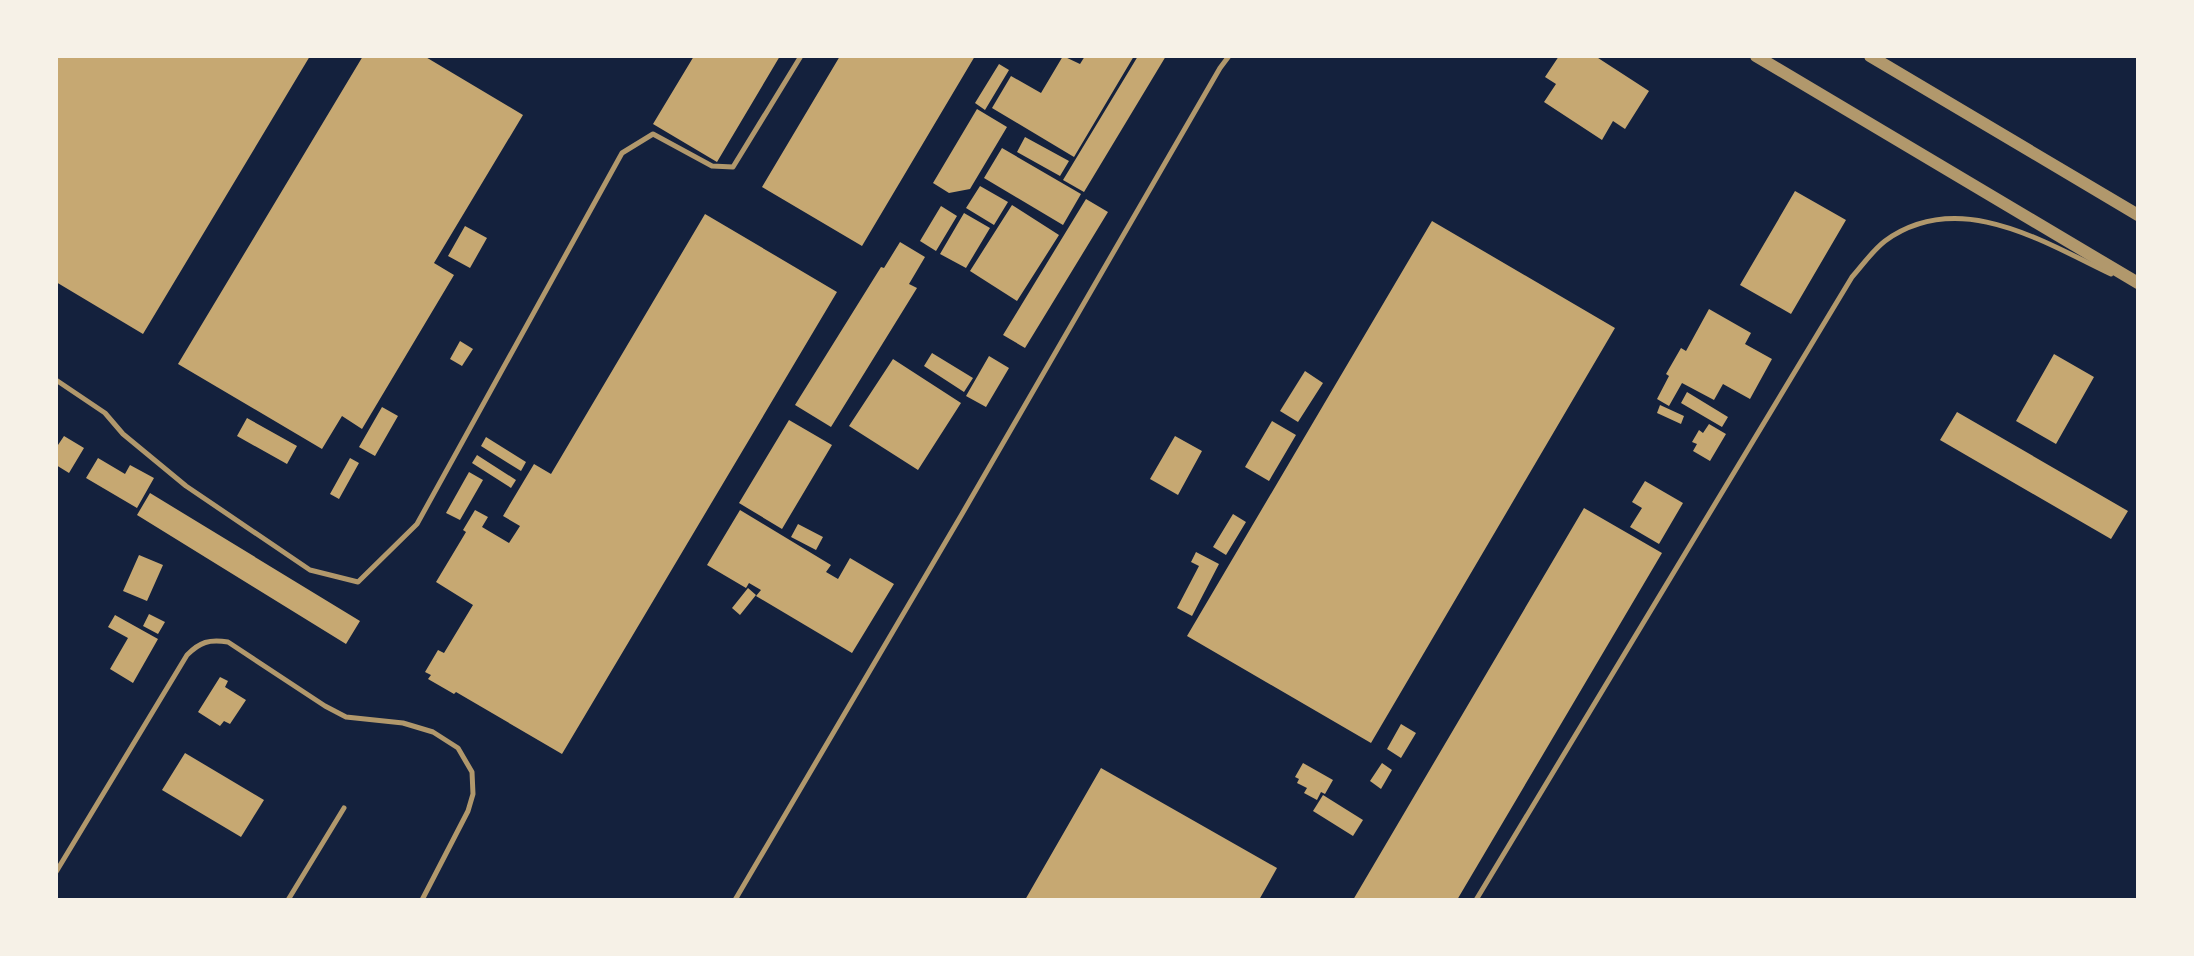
<svg xmlns="http://www.w3.org/2000/svg" width="2194" height="956" font-family="'DejaVu Sans',sans-serif">
<style>
.building{fill:#c6a872}
.lines{fill:none;stroke-linecap:round;stroke-linejoin:round}
.service{stroke:#b1986c;stroke-width:5}
.tertiary{stroke:#b1986c;stroke-width:12}
</style>
<rect width="100%" height="100%" fill="#14213d"/>
<path class="building" d="M 56,56 L 310,56 L 143,334 L 56,282 Z
M 363,56 L 424,56 L 523,115 L 434,263 L 454,275 L 362,429 L 342,416 L 322,449 L 178,364 Z
M 694,56 L 780,56 L 717,162 L 653,124 Z
M 840,56 L 975,56 L 862,246 L 762,187 Z
M 1063,56 L 1080,64 L 1085,56 L 1134,56 L 1074,157 L 992,108 L 1011,76 L 1041,93 Z
M 1138,56 L 1166,56 L 1084,192 L 1063,180 Z
M 1559,56 L 1595,56 L 1649,91 L 1625,129 L 1613,121 L 1602,140 L 1544,102 L 1556,84 L 1545,77 Z
M 999,64 L 1009,70 L 985,110 L 975,103 Z
M 977,109 L 1007,127 L 970,189 L 949,193 L 933,183 Z
M 1025,137 L 1069,161 L 1060,176 L 1017,152 Z
M 1002,148 L 1081,194 L 1063,225 L 984,178 Z
M 980,186 L 1008,202 L 994,225 L 966,208 Z
M 1795,191 L 1846,220 L 1791,314 L 1740,285 Z
M 1086,199 L 1108,212 L 1025,348 L 1003,335 Z
M 1012,205 L 1059,235 L 1017,301 L 970,271 Z
M 941,206 L 957,216 L 936,251 L 920,241 Z
M 964,213 L 990,228 L 966,268 L 940,254 Z
M 705,214 L 837,292 L 562,754 L 456,692 L 454,694 L 428,679 L 431,675 L 425,672 L 438,650 L 444,653 L 473,605 L 436,582 L 466,532 L 463,530 L 475,510 L 488,517 L 482,527 L 509,543 L 520,526 L 503,516 L 534,464 L 551,474 Z
M 1432,221 L 1615,328 L 1371,743 L 1187,636 Z
M 465,226 L 487,238 L 470,268 L 448,256 Z
M 900,242 L 925,257 L 909,284 L 917,288 L 831,427 L 795,405 L 881,267 L 884,268 Z
M 1709,309 L 1751,333 L 1745,344 L 1772,359 L 1750,399 L 1723,384 L 1714,400 L 1682,383 L 1669,406 L 1657,399 L 1669,376 L 1666,374 L 1681,348 L 1686,351 Z
M 460,341 L 473,349 L 462,366 L 450,359 Z
M 932,353 L 973,378 L 964,392 L 924,366 Z
M 2054,354 L 2094,377 L 2056,444 L 2016,421 Z
M 989,356 L 1009,368 L 986,407 L 966,396 Z
M 893,359 L 961,403 L 918,470 L 849,426 Z
M 1305,371 L 1323,383 L 1298,422 L 1280,411 Z
M 1687,392 L 1728,417 L 1722,427 L 1681,403 Z
M 1660,405 L 1684,416 L 1681,424 L 1657,413 Z
M 382,407 L 398,416 L 375,456 L 359,447 Z
M 1957,412 L 2128,511 L 2111,539 L 1940,440 Z
M 247,418 L 297,446 L 287,464 L 237,436 Z
M 789,420 L 832,445 L 782,529 L 739,503 Z
M 1272,421 L 1296,435 L 1269,481 L 1245,467 Z
M 1709,424 L 1726,434 L 1710,461 L 1693,451 L 1697,444 L 1692,442 L 1699,430 L 1703,433 Z
M 64,436 L 84,448 L 69,473 L 56,465 L 56,448 Z
M 1175,436 L 1202,451 L 1178,495 L 1150,479 Z
M 486,437 L 526,462 L 521,471 L 481,446 Z
M 477,455 L 516,480 L 511,488 L 472,463 Z
M 98,458 L 125,474 L 130,465 L 154,478 L 137,508 L 86,478 Z
M 350,458 L 359,463 L 339,499 L 330,494 Z
M 469,472 L 483,480 L 460,520 L 446,513 Z
M 1645,481 L 1683,503 L 1659,544 L 1630,527 L 1642,508 L 1632,502 Z
M 150,493 L 360,621 L 346,644 L 137,515 Z
M 1584,508 L 1662,553 L 1457,900 L 1353,900 Z
M 740,510 L 831,565 L 826,572 L 838,579 L 850,558 L 894,584 L 852,653 L 756,596 L 761,590 L 749,583 L 746,588 L 707,565 Z
M 1233,514 L 1246,522 L 1226,555 L 1213,547 Z
M 798,524 L 823,537 L 816,550 L 791,537 Z
M 1196,552 L 1219,564 L 1192,616 L 1177,608 L 1199,566 L 1191,562 Z
M 139,555 L 163,565 L 147,601 L 123,591 Z
M 748,588 L 756,595 L 740,615 L 732,608 Z
M 149,614 L 165,622 L 158,634 L 143,626 Z
M 115,615 L 158,639 L 133,683 L 110,669 L 128,638 L 108,627 Z
M 220,677 L 228,681 L 225,687 L 246,700 L 230,724 L 224,721 L 220,726 L 198,712 Z
M 1401,724 L 1416,733 L 1401,758 L 1387,749 Z
M 185,753 L 264,800 L 241,837 L 162,790 Z
M 1303,763 L 1333,780 L 1325,794 L 1321,792 L 1317,800 L 1304,793 L 1307,788 L 1297,783 L 1299,779 L 1295,777 Z
M 1382,763 L 1392,770 L 1381,789 L 1370,781 Z
M 1101,768 L 1277,868 L 1259,900 L 1025,900 Z
M 1323,795 L 1363,820 L 1353,836 L 1313,811 Z"/>
<g class="lines">
<path class="service" d="M 56,380 L 105,413 L 123,434 L 186,486 L 310,570 L 358,582 L 417,524 L 622,153 L 653,134 L 712,166 L 733,167 L 801,56
M 56,872 L 187,655 C 200,642 209,639 228,642 L 325,706 L 346,717 L 403,723 L 433,732 L 458,748 L 472,772 L 473,794 L 468,811 L 422,900
M 288,900 L 344,808
M 735,900 L 962,514 L 1220,68 L 1229,56
M 1476,900 L 1852,277 C 1862,266 1872,251 1885,241 C 1958,188 2042,241 2111,274"/>
<path class="tertiary" d="M 1756,56 L 2138,283
M 1870,56 L 2138,215"/>
</g>
<rect width="2194" height="956" fill="none" stroke="#f6f1e7" stroke-width="116"/>
</svg>
